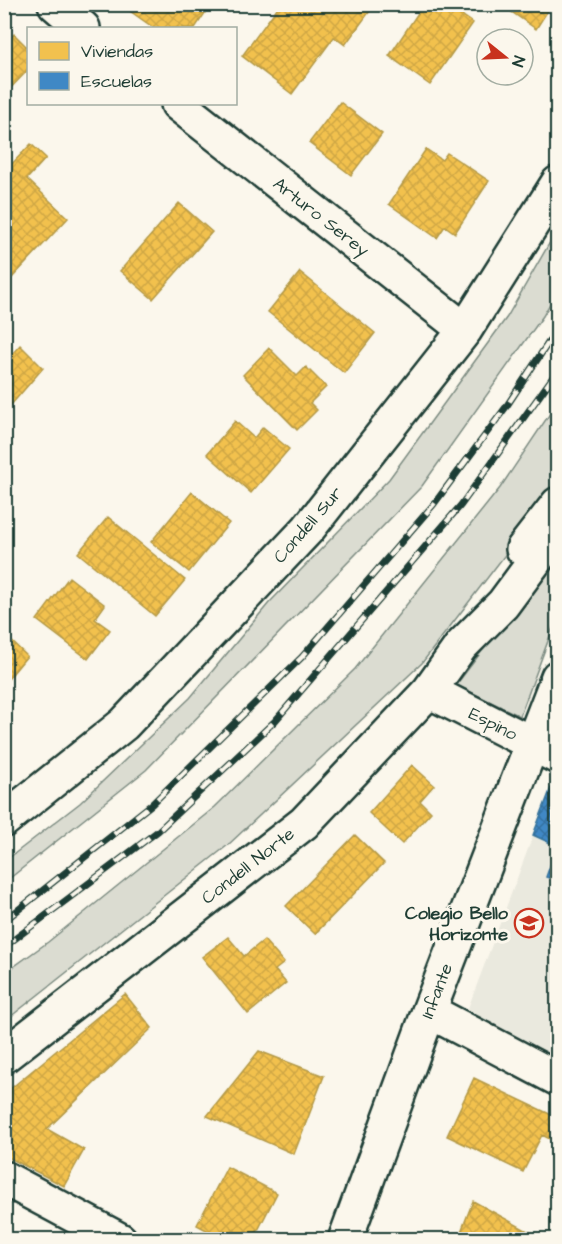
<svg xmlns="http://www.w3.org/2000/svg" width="562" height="1244" font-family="'Architects Daughter',sans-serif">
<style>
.built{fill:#eae9de}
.grass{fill:#dbdcd1;stroke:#7d8c82;stroke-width:1.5}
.homes{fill:url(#homes-cross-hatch);stroke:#b39946;stroke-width:1.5}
.schools{fill:url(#schools-cross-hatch);stroke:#35729a;stroke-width:1.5}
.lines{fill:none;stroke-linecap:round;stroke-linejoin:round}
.minor-casing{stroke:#1f3d34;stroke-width:38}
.minor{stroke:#fbf7ec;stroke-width:33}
.rail-casing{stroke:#1f3d34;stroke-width:7}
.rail{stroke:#fbf7ec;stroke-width:4.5;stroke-dasharray:14;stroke-linecap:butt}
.labels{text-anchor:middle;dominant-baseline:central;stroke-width:6;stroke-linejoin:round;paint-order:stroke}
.street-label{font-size:18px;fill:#1f3d34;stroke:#fbf7ec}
.poi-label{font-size:18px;font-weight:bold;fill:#1f3d34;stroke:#fbf7ec;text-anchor:end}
</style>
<defs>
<pattern id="homes-cross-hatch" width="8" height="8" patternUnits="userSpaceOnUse" patternTransform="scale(1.5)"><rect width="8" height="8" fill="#f2c14e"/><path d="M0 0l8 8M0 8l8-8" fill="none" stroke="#cfa745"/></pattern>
<pattern id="schools-cross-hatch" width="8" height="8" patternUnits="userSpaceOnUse" patternTransform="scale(1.5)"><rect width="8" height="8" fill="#3f88c5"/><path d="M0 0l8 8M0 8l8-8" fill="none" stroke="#3470a1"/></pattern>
</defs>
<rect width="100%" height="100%" fill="#fbf7ec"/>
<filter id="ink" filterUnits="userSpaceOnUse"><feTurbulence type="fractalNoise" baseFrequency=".0167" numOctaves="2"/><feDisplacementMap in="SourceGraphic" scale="12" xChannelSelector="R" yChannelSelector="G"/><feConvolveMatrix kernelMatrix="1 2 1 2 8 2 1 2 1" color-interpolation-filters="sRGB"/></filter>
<g filter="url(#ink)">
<path class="built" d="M 551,788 L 558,791 L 557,1057 L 467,1011 Z"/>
<path class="grass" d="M 557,230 L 557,291 L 543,316 L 422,486 L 146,770 L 5,882 L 5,861 L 80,803 L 190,698 L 269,603 L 389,479 L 507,317 Z
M 557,403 L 557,487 L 422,663 L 228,845 L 5,1021 L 5,973 L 48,942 L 215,807 L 355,669 L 500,488 Z
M 557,553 L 557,617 L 520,716 L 456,685 Z"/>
<path class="homes" d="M 120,4 L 211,4 L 195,28 L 154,28 Z
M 280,4 L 375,4 L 345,45 L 334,37 L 292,94 L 242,56 Z
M 424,4 L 446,4 L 473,23 L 430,85 L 389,56 Z
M 500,4 L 552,4 L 536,29 Z
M 14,34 L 28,48 L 28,70 L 4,95 L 4,44 Z
M 340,102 L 382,134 L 351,175 L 309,143 Z
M 31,144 L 46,158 L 27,179 L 68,218 L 12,278 L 4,271 L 4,172 Z
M 426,149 L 442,160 L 447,153 L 489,181 L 455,233 L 445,226 L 437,238 L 389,204 Z
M 179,203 L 212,232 L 153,299 L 120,271 Z
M 300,272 L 375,333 L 344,373 L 268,312 Z
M 20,345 L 43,368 L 4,413 L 4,363 Z
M 269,348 L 297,376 L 306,367 L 326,387 L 310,403 L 317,410 L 297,430 L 243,375 Z
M 235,421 L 254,438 L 263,427 L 289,449 L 251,493 L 207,454 Z
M 192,492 L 229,523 L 189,572 L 151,542 Z
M 108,517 L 185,580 L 155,616 L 78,553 Z
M 69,577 L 105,605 L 95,619 L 110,630 L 88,659 L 37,620 Z
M 4,634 L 27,656 L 4,684 Z
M 412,765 L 434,785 L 420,801 L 431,812 L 402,844 L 369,813 Z
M 355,835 L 384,863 L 315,934 L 286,906 Z
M 228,937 L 244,956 L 264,940 L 284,963 L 275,970 L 286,983 L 248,1014 L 202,957 Z
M 125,994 L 152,1028 L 47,1129 L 84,1150 L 64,1186 L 4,1155 L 4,1094 Z
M 259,1051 L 324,1076 L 294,1154 L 207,1116 Z
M 474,1078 L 558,1118 L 558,1143 L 542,1135 L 523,1172 L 447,1136 Z
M 227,1167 L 277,1193 L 253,1240 L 225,1240 L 197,1225 Z
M 473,1201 L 544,1240 L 465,1240 L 459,1237 Z"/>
<path class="schools" d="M 551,788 L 558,791 L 558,881 L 546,877 L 557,846 L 533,835 Z"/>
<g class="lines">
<g class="minor-casing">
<path id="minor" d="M 55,4 L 83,28
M 178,104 L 465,330
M 523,549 L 558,504
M 429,691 L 558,757
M 4,820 L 124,724 L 308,529 L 465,330 L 558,183
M 429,1011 L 558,1079
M 4,1056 L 304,823 L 429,691 L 461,646 L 503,604 L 546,546 L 558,535
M 4,1178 L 120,1240
M 345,1240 L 429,1011 L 558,677"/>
</g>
<use href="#minor" class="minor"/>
<g class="rail-casing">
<path id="rail" d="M 4,921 L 152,804 L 302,657 L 434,504 L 506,407 L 558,328
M 4,947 L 158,831 L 275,721 L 461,505 L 558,370"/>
</g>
<use href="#rail" class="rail"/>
</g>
</g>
<defs>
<g id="school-ring" transform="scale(1.5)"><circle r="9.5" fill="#fbf7ec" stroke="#c8321e" stroke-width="1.5"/><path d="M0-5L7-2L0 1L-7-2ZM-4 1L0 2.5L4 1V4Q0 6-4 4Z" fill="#c8321e"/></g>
</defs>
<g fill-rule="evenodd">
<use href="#school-ring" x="529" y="923"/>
</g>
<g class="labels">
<g class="street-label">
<text transform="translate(321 217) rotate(38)">Arturo Serey</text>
<text transform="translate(308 525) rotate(-49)">Condell Sur</text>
<text transform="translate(493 724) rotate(27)">Espino</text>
<text transform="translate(248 866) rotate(-38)">Condell Norte</text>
<text transform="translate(437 991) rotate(-69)">Infante</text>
</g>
<g class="poi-label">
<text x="508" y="913">Colegio Bello<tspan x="508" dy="21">Horizonte</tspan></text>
</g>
</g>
<rect width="562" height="1244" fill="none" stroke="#fbf7ec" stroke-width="24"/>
<rect x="12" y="12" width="538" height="1220" fill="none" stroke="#1f3d34" stroke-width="2" filter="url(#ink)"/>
<rect x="27" y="27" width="210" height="78" fill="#fbf7ec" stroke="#a3ada2" stroke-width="1.5"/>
<rect x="39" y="42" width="30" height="18" fill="#f2c14e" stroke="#a3ada2" stroke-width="1.5"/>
<text x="81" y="57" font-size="18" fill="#1f3d34">Viviendas</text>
<rect x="39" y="72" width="30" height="18" fill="#3f88c5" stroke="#a3ada2" stroke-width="1.5"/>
<text x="81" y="87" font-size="18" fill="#1f3d34">Escuelas</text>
<g transform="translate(505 57) rotate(108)"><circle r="28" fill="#fbf7ec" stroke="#a3ada2" stroke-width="1.5"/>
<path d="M0-4.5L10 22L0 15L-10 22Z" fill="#c8321e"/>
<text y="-9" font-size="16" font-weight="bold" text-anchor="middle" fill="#1f3d34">N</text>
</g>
</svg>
